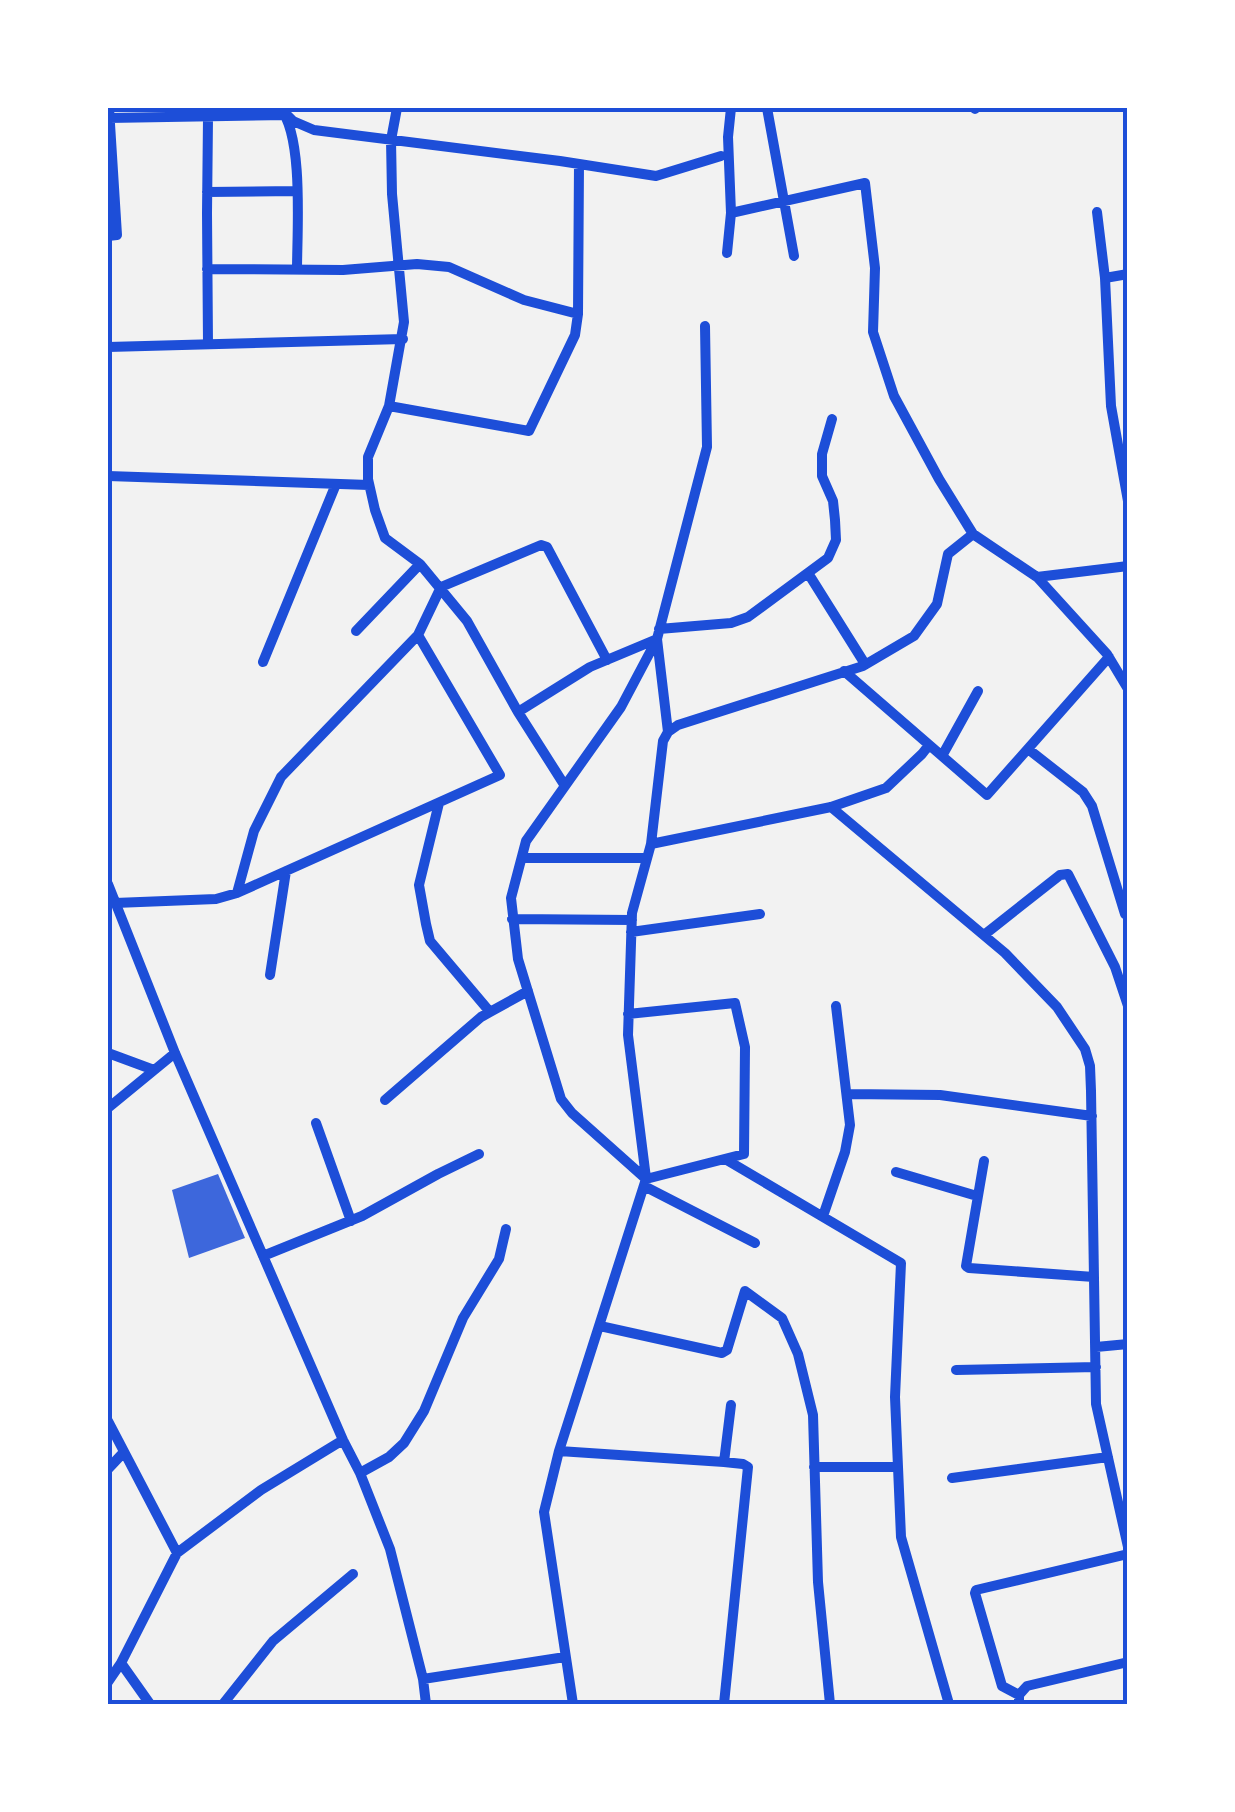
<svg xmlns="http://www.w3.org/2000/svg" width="1235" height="1812" font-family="Manrope,sans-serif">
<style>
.building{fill:#3d67dc}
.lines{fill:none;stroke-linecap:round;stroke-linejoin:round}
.minor{stroke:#1d4ed8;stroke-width:10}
.neatline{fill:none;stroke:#1d4ed8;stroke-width:4}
</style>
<rect width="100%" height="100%" fill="#f2f2f2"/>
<path class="building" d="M 218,1174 L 245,1238 L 189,1258 L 172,1190 Z"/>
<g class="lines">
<path class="minor" d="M 280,108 C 304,136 297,232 297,270
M 397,108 L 391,140 L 392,194 L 404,322 L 389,406 L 368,457 L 368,479 L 375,510 L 385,538 L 420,564 L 467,621 L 518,712 L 565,786
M 767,108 L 794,256
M 975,108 L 975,109
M 108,118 L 287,115 L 293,121 L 314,130 L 560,161 L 656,176 L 721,156
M 207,192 L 297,191
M 1097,212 L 1105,278 L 1111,406 L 1128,501
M 731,213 L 865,183 L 875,268 L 873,332 L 894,396 L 939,479 L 973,534 L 1037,577 L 1107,654 L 1128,689
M 108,236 L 117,235 L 109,108
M 727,253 L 731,213 L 728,137 L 731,108
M 207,269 L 343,270 L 417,264 L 449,267 L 524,300 L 578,314
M 1105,278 L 1128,274
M 208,344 L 207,213 L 208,118
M 108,347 L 403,339
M 389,406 L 529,431 L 575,335 L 578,314 L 579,164
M 108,476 L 369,485
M 808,573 L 865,664
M 1037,577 L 1128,566
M 659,629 L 731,623 L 748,617 L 828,558 L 836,540 L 835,520 L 833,501 L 822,476 L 822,454 L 832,419
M 356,631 L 420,564
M 263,662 L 336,484
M 844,671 L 987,795 L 1109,657
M 518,712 L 590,667 L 657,639 L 668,732
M 1028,749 L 1083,792 L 1092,806 L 1125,914
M 942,756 L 978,691
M 439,803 L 419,885 L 426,924 L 430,941 L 490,1012
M 831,807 L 1005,953 L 1057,1007 L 1085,1049 L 1090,1066 L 1091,1091 L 1096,1404 L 1128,1547
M 651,844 L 831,807 L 886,788 L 922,754 L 929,745
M 522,858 L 647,858
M 108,884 L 175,1053 L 343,1440 L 360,1473 L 390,1549 L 423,1679 L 426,1704
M 237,893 L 254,831 L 281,777 L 418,635 L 441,587 L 541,545 L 547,547 L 607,660
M 115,903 L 216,899 L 237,893 L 500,775 L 418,635
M 512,919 L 632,920
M 631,932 L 760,914
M 984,935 L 1060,875 L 1068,874 L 1115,967 L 1128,1006
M 270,975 L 286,871
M 108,1053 L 154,1070
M 848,1094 L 940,1095 L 1092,1116
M 385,1100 L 481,1017 L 528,991
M 108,1108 L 175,1053
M 316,1123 L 351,1221
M 725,1159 L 901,1263 L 895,1397 L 901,1537 L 949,1704
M 984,1161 L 966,1266 L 969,1268 L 1094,1277
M 896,1172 L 977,1196
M 646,1178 L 628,1035 L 632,913 L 651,844 L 663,741 L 668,732 L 678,725 L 863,666 L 914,636 L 937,604 L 948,554 L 973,534
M 646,1179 L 572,1113 L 561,1099 L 518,959 L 511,898 L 526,841 L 621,707 L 657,639 L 707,447 L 705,326
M 644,1186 L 755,1243
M 823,1216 L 845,1152 L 850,1125 L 836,1006
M 263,1256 L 362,1216 L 438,1174 L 479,1154
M 600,1326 L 722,1353 L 727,1350 L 745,1291 L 782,1318 L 798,1354 L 813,1415 L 818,1582 L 830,1704
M 1096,1347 L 1128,1344
M 956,1370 L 1096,1367
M 108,1421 L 177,1553 L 121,1663 L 108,1682
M 559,1451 L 724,1462 L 743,1464 L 748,1467 L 724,1704
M 724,1462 L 731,1405
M 814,1467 L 897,1467
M 108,1469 L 124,1452
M 360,1473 L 389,1457 L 404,1443 L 424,1411 L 463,1318 L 499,1259 L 506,1229
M 952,1478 L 1108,1457
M 177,1553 L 261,1490 L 343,1440
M 121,1663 L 150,1704
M 423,1679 L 565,1657
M 1019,1695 L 1002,1686 L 975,1593 L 976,1590 L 1128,1554
M 223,1704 L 273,1641 L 353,1574
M 573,1704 L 544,1512 L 559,1451 L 646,1179 L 744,1154 L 745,1047 L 735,1003 L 628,1014
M 1019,1704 L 1019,1695 L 1027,1686 L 1128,1662"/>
</g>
<rect width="1235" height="1812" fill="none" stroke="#ffffff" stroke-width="220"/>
<rect x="110" y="110" width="1015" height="1592" class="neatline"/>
</svg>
